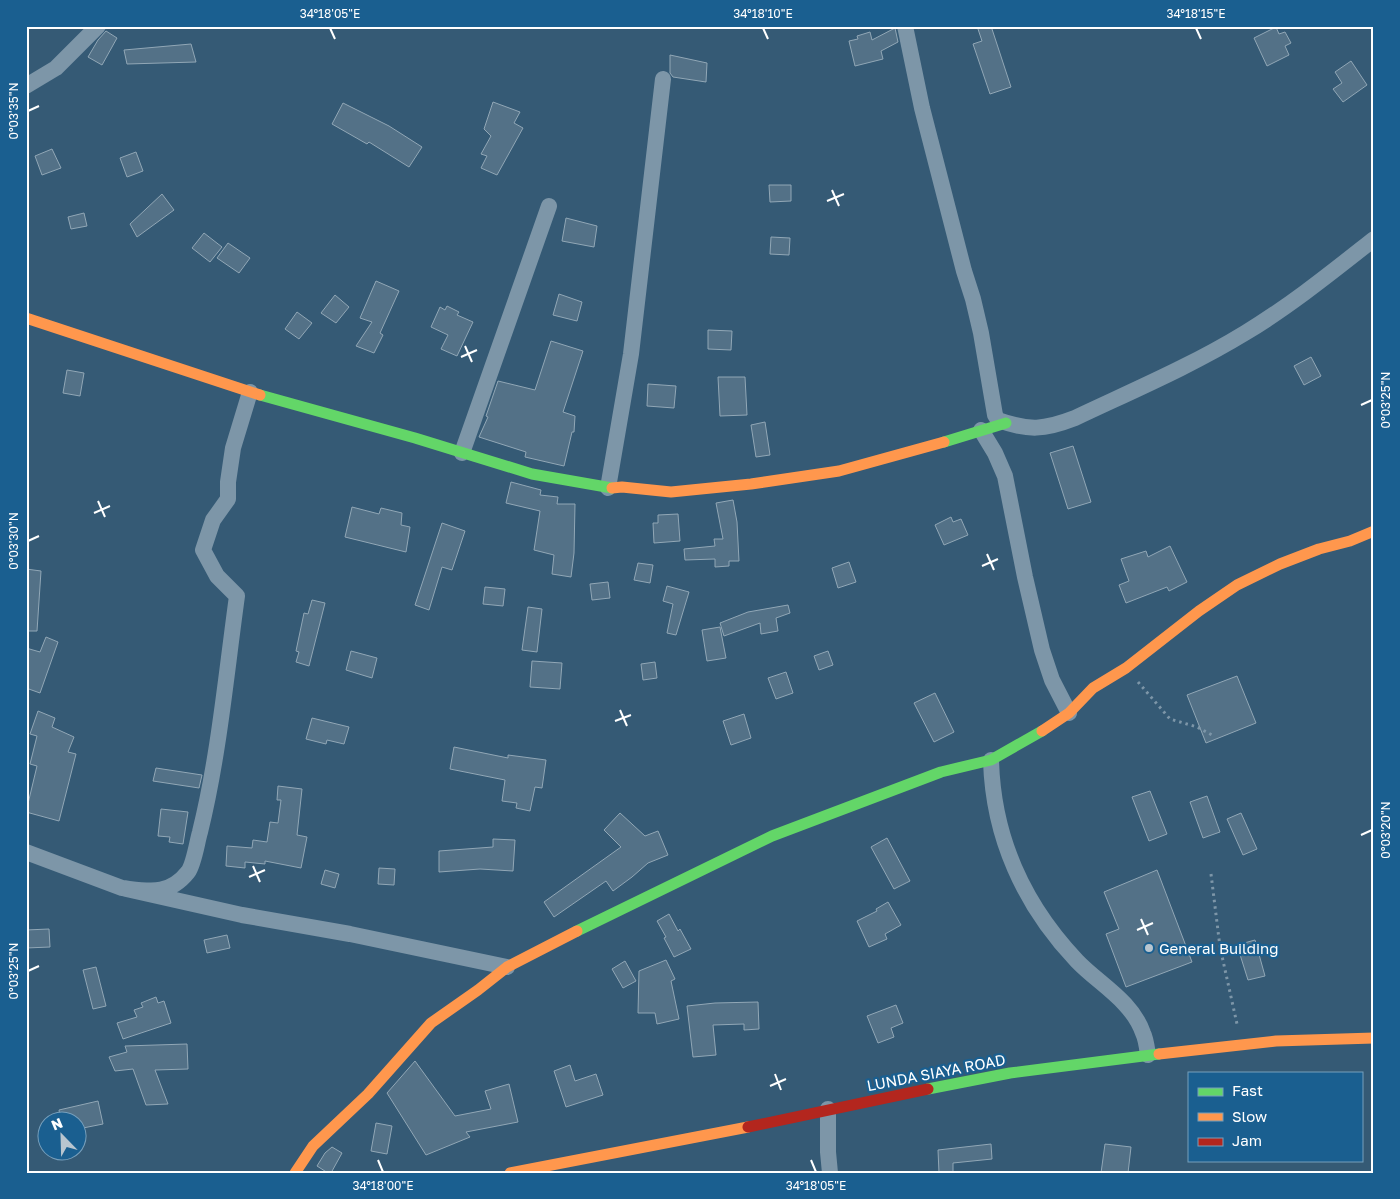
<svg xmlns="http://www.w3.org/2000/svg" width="1400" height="1199" font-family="'Golos Text',sans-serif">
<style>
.building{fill:#537187;stroke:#91a7b6}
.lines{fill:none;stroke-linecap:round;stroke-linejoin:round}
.path{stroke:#7d96a8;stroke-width:3;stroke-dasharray:2.5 4;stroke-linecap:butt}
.street{stroke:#7d96a8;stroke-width:16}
.fast{stroke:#63d668;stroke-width:11}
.slow{stroke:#ff974d;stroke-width:11}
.jam{stroke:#b3261e;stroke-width:11}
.ticks{fill:none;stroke:#fff;stroke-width:2}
.poi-dot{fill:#b8c5cf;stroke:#1a5f90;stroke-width:2}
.labels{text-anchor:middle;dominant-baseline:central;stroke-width:4.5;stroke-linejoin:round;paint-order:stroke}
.poi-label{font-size:15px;fill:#fff;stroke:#1a5f90;text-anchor:start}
.street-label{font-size:15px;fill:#fff;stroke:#1a5f90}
.neatline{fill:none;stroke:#fff;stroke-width:2}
.ticks-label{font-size:12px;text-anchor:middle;fill:#fff}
</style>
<rect width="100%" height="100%" fill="#355a75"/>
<path class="building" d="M 977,26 L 991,26 L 1011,87 L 990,94 L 973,44 L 982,41 Z
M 1276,27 L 1279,34 L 1285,32 L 1291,43 L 1285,46 L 1289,55 L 1267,66 L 1254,38 Z
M 895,28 L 898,42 L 881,51 L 883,59 L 855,66 L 849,41 L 858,39 L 857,36 L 870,32 L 872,40 Z
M 106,31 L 117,38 L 102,65 L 88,57 L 98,40 Z
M 191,44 L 196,62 L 127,64 L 124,50 Z
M 670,55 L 707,63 L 706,82 L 673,77 L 670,73 Z
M 1351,61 L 1367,85 L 1343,102 L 1333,89 L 1342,83 L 1335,72 Z
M 493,102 L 520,112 L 514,123 L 523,128 L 497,175 L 481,168 L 487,156 L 481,154 L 491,136 L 484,129 Z
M 343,103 L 389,126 L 422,147 L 409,167 L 369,142 L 367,144 L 332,124 Z
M 52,149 L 61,168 L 42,175 L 35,156 Z
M 136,152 L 143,171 L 127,177 L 120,158 Z
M 769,185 L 791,185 L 791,201 L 770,202 Z
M 162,194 L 174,210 L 137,237 L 130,224 Z
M 84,213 L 87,226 L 71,229 L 68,217 Z
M 566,218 L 597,226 L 594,247 L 562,241 Z
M 204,233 L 222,247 L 210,262 L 192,248 Z
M 771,237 L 790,238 L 789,255 L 770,254 Z
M 228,243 L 250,258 L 239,273 L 217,258 Z
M 376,281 L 399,291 L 380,333 L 383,335 L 374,353 L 356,346 L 372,322 L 360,318 Z
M 559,294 L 582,302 L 577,321 L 553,315 Z
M 335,295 L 349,307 L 336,323 L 321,313 Z
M 447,306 L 459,312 L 457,315 L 473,322 L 457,356 L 441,349 L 448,335 L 431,327 L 440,307 L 445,310 Z
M 297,312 L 312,323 L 299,339 L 285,329 Z
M 708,330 L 732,331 L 731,350 L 708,349 Z
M 551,341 L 583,351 L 563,412 L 575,416 L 574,432 L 572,432 L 564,466 L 525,457 L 526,452 L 479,437 L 488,417 L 486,416 L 498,381 L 535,390 Z
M 1311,357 L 1321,376 L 1304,385 L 1294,366 Z
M 67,370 L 84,373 L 80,396 L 63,393 Z
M 718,377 L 745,377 L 747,415 L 720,416 Z
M 648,384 L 676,386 L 674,408 L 647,406 Z
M 765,422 L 770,455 L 756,457 L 751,425 Z
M 1073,446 L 1091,502 L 1068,509 L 1050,453 Z
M 511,482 L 541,490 L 540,495 L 558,497 L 557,504 L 575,504 L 574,553 L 571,577 L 552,574 L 554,555 L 534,550 L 540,511 L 506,503 Z
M 733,500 L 737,522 L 739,561 L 729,561 L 729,566 L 715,567 L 715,559 L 685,560 L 684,549 L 715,546 L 714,539 L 723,539 L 716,503 Z
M 352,507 L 379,514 L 381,508 L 402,513 L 401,525 L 410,527 L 406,552 L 345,537 Z
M 678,514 L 680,541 L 654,543 L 653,523 L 658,523 L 658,515 Z
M 951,517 L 953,522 L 961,519 L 968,535 L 944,545 L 935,525 Z
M 442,523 L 465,531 L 452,570 L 442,567 L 429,610 L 415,605 Z
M 1170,546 L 1187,582 L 1169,591 L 1167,587 L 1126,603 L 1119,585 L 1129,581 L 1121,559 L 1146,551 L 1148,557 Z
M 849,562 L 856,582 L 838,588 L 832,568 Z
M 638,563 L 653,565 L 650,583 L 634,580 Z
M 26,569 L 41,571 L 37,631 L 26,631 Z
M 608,582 L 610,598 L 592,600 L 590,584 Z
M 667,586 L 689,592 L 676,635 L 667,633 L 673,604 L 663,601 Z
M 485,587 L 505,589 L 503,606 L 483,604 Z
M 312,600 L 325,603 L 309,666 L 296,662 L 299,652 L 296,651 L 304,613 L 308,614 Z
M 788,605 L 790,613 L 776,618 L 778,631 L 761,634 L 760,623 L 724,636 L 720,623 L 748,612 Z
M 528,607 L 542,609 L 537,652 L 522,650 Z
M 720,627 L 726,658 L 707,661 L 702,630 Z
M 46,637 L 58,642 L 40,693 L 26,688 L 26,648 L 40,652 Z
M 351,651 L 377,658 L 372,678 L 346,670 Z
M 828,651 L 833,665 L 819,670 L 814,656 Z
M 532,661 L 562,663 L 560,689 L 530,687 Z
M 655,662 L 657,678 L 643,680 L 641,664 Z
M 786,672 L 793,693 L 776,699 L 768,678 Z
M 1237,676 L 1256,723 L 1206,743 L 1187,695 Z
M 935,693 L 954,732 L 934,742 L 914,703 Z
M 38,711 L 55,718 L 52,727 L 74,737 L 68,752 L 76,754 L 59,821 L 26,812 L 37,766 L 30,764 L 37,736 L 30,734 Z
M 744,714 L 751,738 L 731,745 L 723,721 Z
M 312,718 L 349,727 L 344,744 L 327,740 L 326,744 L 306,739 Z
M 454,747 L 508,758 L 508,755 L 546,760 L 542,788 L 535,787 L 530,811 L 516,808 L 517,803 L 502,801 L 505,780 L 450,769 Z
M 156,768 L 202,775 L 199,788 L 153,781 Z
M 278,786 L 302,789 L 297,835 L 307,837 L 301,868 L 265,861 L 265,864 L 245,862 L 245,868 L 226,866 L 227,846 L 252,848 L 253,840 L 267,842 L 270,822 L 278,823 L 281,800 L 277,800 Z
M 1150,791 L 1167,834 L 1149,841 L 1132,797 Z
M 1207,796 L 1220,832 L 1203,838 L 1190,802 Z
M 161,809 L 188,812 L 183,844 L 169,842 L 170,837 L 158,836 Z
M 620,813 L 645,836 L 658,831 L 668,855 L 648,863 L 632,877 L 613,891 L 606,881 L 554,917 L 544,902 L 621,847 L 604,830 Z
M 1241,813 L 1257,849 L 1243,855 L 1227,819 Z
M 887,838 L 910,881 L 894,889 L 871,847 Z
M 493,839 L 515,840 L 513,871 L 480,869 L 439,872 L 439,851 L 493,847 Z
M 379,868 L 395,869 L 394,885 L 378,884 Z
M 325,870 L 339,874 L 335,888 L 321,884 Z
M 1157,870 L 1192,962 L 1126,987 L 1106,934 L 1119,929 L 1104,892 Z
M 888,902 L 901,925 L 885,934 L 887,939 L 869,947 L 857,921 L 877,911 L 876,909 Z
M 669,914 L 678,931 L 680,929 L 691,949 L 674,957 L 664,938 L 666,937 L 657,921 Z
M 49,929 L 50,947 L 26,948 L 26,930 Z
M 227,935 L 230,948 L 207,953 L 204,940 Z
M 1255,940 L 1265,976 L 1248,980 L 1237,945 Z
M 666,960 L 675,979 L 671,981 L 679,1019 L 657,1024 L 655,1013 L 638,1013 L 639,971 Z
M 625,961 L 636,981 L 623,988 L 612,969 Z
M 96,967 L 106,1006 L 93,1009 L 83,970 Z
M 156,997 L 158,1003 L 164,1001 L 171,1023 L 123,1039 L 117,1023 L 137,1017 L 134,1010 L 143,1007 L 141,1003 Z
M 758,1002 L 759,1029 L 744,1030 L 744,1024 L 713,1025 L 716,1055 L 693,1057 L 687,1006 L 715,1003 Z
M 896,1005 L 903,1023 L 891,1028 L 894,1037 L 878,1043 L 867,1016 Z
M 187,1044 L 188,1069 L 155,1070 L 168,1104 L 146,1105 L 133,1069 L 115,1071 L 109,1057 L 127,1052 L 125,1046 Z
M 415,1061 L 455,1116 L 491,1109 L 485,1091 L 509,1084 L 518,1122 L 466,1132 L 470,1137 L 426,1155 L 387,1093 Z
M 570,1065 L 575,1081 L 596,1074 L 603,1095 L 566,1107 L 554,1071 Z
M 98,1101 L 103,1124 L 78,1129 L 78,1122 L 61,1122 L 59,1110 Z
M 376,1123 L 392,1126 L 387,1154 L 371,1151 Z
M 991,1144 L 992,1159 L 953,1163 L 953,1173 L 939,1173 L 938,1150 Z
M 1105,1144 L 1131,1147 L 1128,1173 L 1101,1173 Z
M 332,1147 L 342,1153 L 331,1173 L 328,1173 L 317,1166 L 325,1153 Z"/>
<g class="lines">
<path class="path" d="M 1138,682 L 1170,719 L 1197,727 L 1212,735
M 1211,874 L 1220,947 L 1237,1024"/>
<path class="street" d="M 905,26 L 922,108 L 964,271 L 973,299 L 981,333 L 995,415 L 998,420 C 1029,431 1044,430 1075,418 C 1132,391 1191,366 1245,333 C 1290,306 1332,272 1374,239
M 26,86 L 56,68 L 98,26
M 981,430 L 995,453 L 1005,476 L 1025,577 L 1042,650 L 1052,680 L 1069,713
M 462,453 L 549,206
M 608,488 L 631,354 L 663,79
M 991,760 C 993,837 1024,905 1077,961 C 1099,984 1132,1001 1143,1033 C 1146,1039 1147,1048 1148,1055
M 26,852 L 122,888 L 242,915 L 350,934 L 507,967
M 122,888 C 149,891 169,896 188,872 C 194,864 197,842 200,832 C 219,755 226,675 237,596 L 217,576 L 203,550 L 213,520 L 228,499 L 228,482 L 233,448 L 250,392
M 828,1109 L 828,1152 L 830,1173"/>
<path class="fast" d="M 260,395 L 415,438 L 532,474 L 612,488
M 944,442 L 1006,423
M 577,931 L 772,836 L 941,772 L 991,760 L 1042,731
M 928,1089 L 1010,1073 L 1159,1054"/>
<path class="slow" d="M 26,318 L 260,395
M 612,488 L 622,487 L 671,492 L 751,484 L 839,471 L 944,442
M 1042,731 L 1069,713 L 1093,688 L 1126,668 L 1199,611 L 1237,585 L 1280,564 L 1319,549 L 1350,541 L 1374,531
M 1159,1054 L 1276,1041 L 1374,1038
M 295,1173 L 313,1146 L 368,1094 L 431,1023 L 478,990 L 507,967 L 577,931
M 510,1173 L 748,1127"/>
<path class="jam" d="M 748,1127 L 928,1089"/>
</g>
<path class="ticks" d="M 330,28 L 335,39M 763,28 L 768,39M 1196,28 L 1201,39M 28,111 L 39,106M 832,190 L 839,206M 827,201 L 844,194M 465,346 L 472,362M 461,357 L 477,350M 1361,405 L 1372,400M 98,501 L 105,517M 94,513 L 110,506M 28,541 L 39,536M 987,554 L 994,570M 982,566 L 998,559M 620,710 L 627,726M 615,721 L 631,715M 1361,835 L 1372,830M 253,866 L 260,882M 249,877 L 265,870M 1141,919 L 1148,935M 1137,930 L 1153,923M 28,971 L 39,966M 775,1074 L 781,1090M 770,1086 L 786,1079M 378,1160 L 383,1172M 811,1160 L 816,1172"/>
<circle class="poi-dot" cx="1149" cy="948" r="5"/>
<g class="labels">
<g class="poi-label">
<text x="1159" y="948">General Building</text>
</g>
<g class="street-label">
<text transform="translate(936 1072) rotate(-11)">LUNDA SIAYA ROAD</text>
</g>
</g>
<rect width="1400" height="1199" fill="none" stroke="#1a5f90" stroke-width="55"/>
<rect x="1188" y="1072" width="175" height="90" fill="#1a5f90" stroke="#769fbc"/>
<rect x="1198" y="1088" width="25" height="8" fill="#63d668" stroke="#769fbc"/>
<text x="1232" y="1096" font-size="15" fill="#ffffff">Fast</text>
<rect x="1198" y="1113" width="25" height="8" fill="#ff974d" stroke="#769fbc"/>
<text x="1232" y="1122" font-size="15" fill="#ffffff">Slow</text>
<rect x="1198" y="1138" width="25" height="8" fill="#b3261e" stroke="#769fbc"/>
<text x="1232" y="1146" font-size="15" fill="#ffffff">Jam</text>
<g transform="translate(62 1136) rotate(337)"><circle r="24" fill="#1a5f90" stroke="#769fbc"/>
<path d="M0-4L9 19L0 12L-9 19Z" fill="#b8c5cf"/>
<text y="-8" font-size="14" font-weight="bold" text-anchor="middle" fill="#ffffff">N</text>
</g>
<rect x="28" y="28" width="1344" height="1144" class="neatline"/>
<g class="ticks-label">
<text x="330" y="18">34°18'05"E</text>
<text x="763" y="18">34°18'10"E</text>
<text x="1196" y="18">34°18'15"E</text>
<text transform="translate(14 111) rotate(-90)" y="4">0°03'35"N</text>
<text transform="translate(1386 400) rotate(-90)" y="4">0°03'25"N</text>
<text transform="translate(14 541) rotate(-90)" y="4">0°03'30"N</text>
<text transform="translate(1386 830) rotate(-90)" y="4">0°03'20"N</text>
<text transform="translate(14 971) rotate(-90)" y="4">0°03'25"N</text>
<text x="383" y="1190">34°18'00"E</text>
<text x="816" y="1190">34°18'05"E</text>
</g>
</svg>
